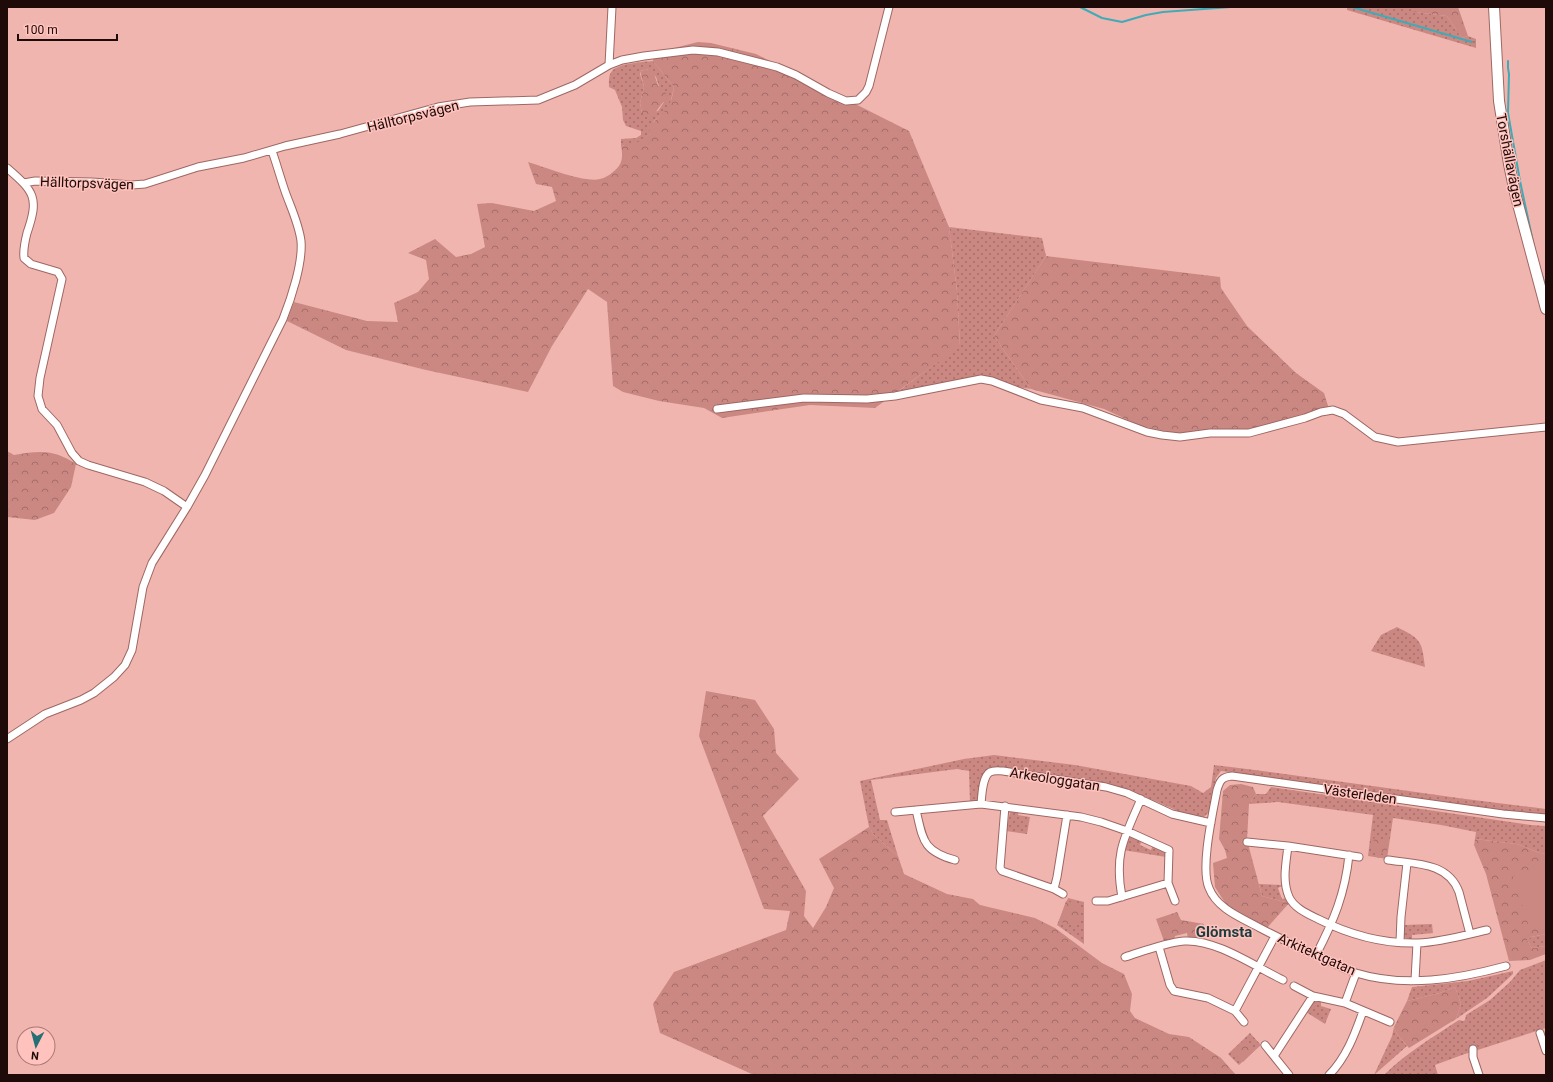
<svg xmlns="http://www.w3.org/2000/svg" width="1553" height="1082" font-family="Roboto,sans-serif">
<style>
.grass{fill:url(#grass-dots);fill-rule:evenodd}
.forest{fill:url(#forest-crowns)}
.pitch{fill:#cb8882}
.lines{fill:none;stroke-linecap:round;stroke-linejoin:round}
.stream{stroke:#40abb7;stroke-width:2}
.street-casing{stroke:#9e6762;stroke-width:9}
.secondary-casing{stroke:#9e6762;stroke-width:12}
.street{stroke:#fff;stroke-width:7}
.secondary{stroke:#fff;stroke-width:10}
.labels{text-anchor:middle;dominant-baseline:central;stroke-width:3;stroke-linejoin:round;paint-order:stroke}
.street-label{font-size:14px;fill:#1e0a09;stroke:#ffc2bc}
.neighbourhood-label{font-size:15px;font-weight:bold;fill:#1b3d40;stroke:#ffc2bc}
</style>
<defs>
<pattern id="grass-dots" width="8" height="8" patternUnits="userSpaceOnUse"><rect width="8" height="8" fill="#cb8882"/><path d="M2 2h.1M6 6h.1" fill="none" stroke="#a46d69" stroke-width="1.8" stroke-linecap="round"/></pattern>
<pattern id="forest-crowns" width="20" height="18" patternUnits="userSpaceOnUse"><rect width="20" height="18" fill="#cb8882"/><path d="M2 6a3 3 0 1 1 6 0M12 15a3 3 0 1 1 6 0" fill="none" stroke="#a46d69"/></pattern>
</defs>
<rect width="100%" height="100%" fill="#f1b5af"/>
<path class="grass" d="M 1347,7 L 1411,7 L 1415,12 L 1447,16 L 1462,38 L 1468,36 L 1476,39 L 1476,48 L 1347,10 Z
M 653,61 L 674,87 L 670,105 L 666,111 L 654,121 L 650,134 L 637,144 L 628,146 L 621,145 L 621,139 L 636,138 L 641,135 L 641,131 L 626,126 L 623,120 L 622,107 L 615,90 L 609,87 C 609,82 608,76 612,71 C 619,63 643,62 653,61 ZM 648,69 L 656,77 L 664,102 L 658,111 L 642,113 L 640,103 L 644,87 L 640,74 L 640,71 Z
M 949,227 L 1042,238 L 1046,256 L 994,336 L 1031,389 L 1012,386 L 976,376 L 895,394 L 960,345 L 957,291 Z
M 1397,627 C 1421,639 1422,641 1425,667 L 1371,651 L 1381,635 Z
M 994,755 L 1075,765 L 1191,786 L 1203,793 L 1211,787 L 1214,765 C 1325,778 1435,796 1546,809 L 1546,814 L 1524,814 L 1221,771 L 1216,778 L 1209,812 L 1204,817 L 1185,814 L 1134,792 L 1113,785 L 995,769 L 990,771 C 986,781 983,802 970,803 L 969,771 L 957,769 L 871,780 L 880,820 L 887,820 L 898,856 L 873,834 L 869,827 L 860,781 L 964,759 Z
M 1271,787 L 1531,825 L 1546,826 L 1546,854 L 1540,853 L 1517,844 L 1475,839 L 1476,832 L 1441,825 L 1393,818 L 1387,859 L 1368,856 L 1373,815 L 1278,802 L 1249,804 L 1256,794 L 1266,794 Z
M 1013,810 L 1019,811 L 1018,815 L 1030,817 L 1027,834 L 1006,831 L 1010,812 Z
M 1132,837 L 1142,840 L 1140,845 L 1151,850 L 1153,845 L 1165,851 L 1166,857 L 1123,850 L 1128,838 Z
M 1259,884 L 1282,885 L 1282,886 L 1278,888 L 1282,899 L 1286,898 L 1290,902 L 1281,901 L 1262,896 Z
M 1068,898 L 1084,902 L 1084,944 L 1057,925 Z
M 1432,924 L 1433,933 L 1412,935 L 1412,940 L 1408,940 L 1404,937 L 1404,925 Z
M 1546,934 L 1546,946 L 1532,948 L 1527,940 L 1531,937 Z
M 1546,960 L 1546,1028 L 1462,1055 L 1435,1065 L 1438,1075 L 1384,1075 C 1406,1053 1433,1037 1459,1020 L 1463,1021 L 1465,1020 L 1466,1015 L 1490,1000 L 1510,982 L 1520,970 Z
M 1513,971 L 1513,974 L 1487,998 L 1456,1019 L 1461,1004 L 1455,987 L 1440,993 L 1407,1001 L 1412,987 L 1468,981 Z
M 1314,1001 L 1321,1001 L 1321,1006 L 1331,1009 L 1325,1024 L 1306,1012 Z
M 1394,1027 L 1397,1034 L 1407,1046 L 1374,1075 L 1392,1036 Z
M 1250,1033 L 1261,1045 L 1239,1065 L 1228,1054 Z"/>
<path class="forest" d="M 1411,7 L 1458,7 L 1468,36 L 1462,38 L 1447,16 L 1414,12 Z
M 698,42 L 711,43 L 756,54 L 909,131 L 949,227 L 957,291 L 960,346 L 875,408 L 810,405 L 722,418 L 704,408 L 659,401 L 623,392 L 613,386 L 607,302 L 588,289 L 552,346 L 528,392 L 426,370 L 346,350 L 287,321 L 294,302 L 367,321 L 398,322 L 394,303 L 418,292 L 429,279 L 426,260 L 408,253 L 435,239 L 456,257 L 471,254 L 485,247 L 477,204 L 492,203 L 534,211 L 556,201 L 552,187 L 536,184 L 528,162 C 545,167 584,183 600,179 C 604,178 610,175 613,172 C 623,165 623,156 621,145 C 633,147 640,141 650,134 L 649,128 C 663,109 670,114 674,87 L 653,61 L 654,53 Z
M 649,69 L 653,70 L 658,86 L 663,88 L 668,97 C 666,101 663,102 661,105 C 656,111 652,121 642,113 L 640,103 L 644,87 L 640,71 Z
M 1046,256 L 1220,277 L 1221,288 L 1247,326 L 1296,373 L 1324,393 L 1329,409 L 1252,430 L 1173,433 L 1141,426 L 1104,409 L 1031,389 L 994,336 Z
M 7,451 L 14,455 C 40,451 53,449 76,464 L 71,487 L 54,513 L 35,520 L 7,517 Z
M 706,691 L 755,700 L 774,729 L 776,753 L 799,779 L 763,816 L 806,891 L 804,916 L 813,928 L 826,907 L 834,888 L 819,859 L 869,827 L 873,834 L 898,856 L 904,874 L 947,894 L 973,899 L 980,905 L 1035,918 L 1055,928 L 1102,963 L 1124,974 L 1132,994 L 1130,1011 L 1135,1018 L 1169,1034 L 1189,1037 L 1221,1058 L 1236,1075 L 754,1075 L 660,1033 L 653,1004 L 674,972 L 786,930 L 790,911 L 764,909 L 699,736 Z
M 1241,784 L 1253,787 L 1256,794 L 1249,804 L 1247,840 L 1262,896 L 1281,901 L 1290,902 L 1267,928 L 1227,906 L 1215,887 L 1213,863 L 1227,858 L 1225,850 L 1219,839 L 1223,791 L 1230,785 Z
M 1374,838 L 1388,840 L 1386,854 L 1372,852 Z
M 1475,839 L 1517,844 L 1540,853 L 1546,854 L 1546,934 L 1531,937 L 1527,940 L 1532,948 L 1546,946 L 1546,954 L 1530,960 L 1509,961 L 1486,874 L 1474,845 Z
M 1066,901 L 1081,905 L 1081,922 L 1067,924 L 1059,921 Z
M 1177,912 L 1181,920 L 1204,924 L 1201,939 L 1188,939 L 1187,933 L 1175,936 L 1174,940 L 1164,941 L 1156,919 Z
M 1455,987 L 1461,1004 L 1456,1019 L 1409,1048 L 1397,1034 L 1394,1027 L 1407,1001 L 1440,993 Z
M 1244,1040 L 1254,1051 L 1243,1062 L 1232,1051 Z"/>
<path class="pitch" d="M 1546,866 L 1546,926 L 1530,930 L 1513,876 Z"/>
<g class="lines">
<path class="stream" d="M 1080,7 L 1102,18 L 1122,22 L 1146,15 L 1163,12 L 1231,7
M 1352,7 L 1472,42
M 1508,61 L 1508,68 L 1509,74 L 1508,113 L 1520,181 L 1535,251
M 1541,272 L 1546,288"/>
<g class="street-casing">
<path id="street" d="M 609,65 L 612,7
M 7,168 C 35,192 39,198 27,233 C 25,241 23,250 24,258 L 31,264 L 58,272 L 62,279 L 40,378 L 38,396 L 42,409 L 57,425 L 72,453 L 79,461 L 88,465 L 145,482 L 164,491 L 187,507
M 24,183 L 35,181 L 92,182 L 132,185 L 145,184 L 198,167 L 244,158 L 285,146 L 340,134 L 438,107 L 470,102 L 538,100 L 575,85 L 609,65 L 622,60 L 644,56 L 693,50 L 718,52 L 777,67 L 796,75 L 828,93 L 846,101 L 858,100 L 866,92 L 869,86 L 889,7
M 717,409 L 804,398 L 867,399 L 895,396 L 981,379 L 992,381 L 1041,400 L 1083,408 L 1147,432 L 1162,435 L 1180,437 L 1210,433 L 1249,433 L 1305,418 L 1321,412 L 1333,410 L 1344,414 L 1375,437 L 1398,442 L 1546,427
M 7,739 L 45,714 L 81,700 L 94,693 L 114,677 L 125,665 L 132,650 L 143,587 L 152,563 L 187,507 L 205,475 L 283,319 C 291,299 303,263 301,241 C 299,225 292,210 286,194 C 281,180 277,165 272,151
M 981,804 C 982,795 982,777 990,772 C 994,770 999,771 1003,771 L 1106,787 L 1127,793 L 1172,814 L 1211,823
M 1005,806 L 1000,868 L 1002,871 L 1054,889 L 1057,877 L 1067,815
M 895,812 L 916,810
M 1247,842 L 1288,846 L 1359,857
M 1288,846 C 1286,863 1282,881 1289,897 C 1294,908 1308,914 1318,919 C 1350,935 1383,944 1418,943 C 1441,942 1465,935 1487,930
M 955,860 C 922,851 923,839 916,810 L 981,804 L 1081,817 L 1101,822 L 1127,831 L 1169,850 L 1168,883 L 1108,901 L 1096,901
M 1388,860 C 1415,864 1448,862 1459,892 L 1470,934
M 1168,883 L 1175,901
M 1054,889 L 1063,894
M 1122,897 C 1114,854 1124,838 1141,799
M 1400,942 L 1401,917 L 1407,863
M 1159,947 L 1170,985 L 1174,991 L 1208,998 L 1235,1011 L 1244,1022
M 1316,955 C 1334,920 1345,894 1349,855
M 1125,957 C 1144,951 1164,943 1184,941 C 1216,939 1254,966 1283,980
M 1506,966 C 1458,979 1405,988 1356,973 C 1343,969 1330,961 1318,956 C 1298,947 1279,938 1260,928 C 1242,918 1217,909 1209,888 C 1200,868 1213,812 1217,790 C 1220,780 1222,777 1232,776 L 1503,814 L 1546,818
M 1415,980 L 1417,943
M 1294,986 L 1313,996 L 1345,1003 L 1390,1022
M 1345,1003 L 1356,973
M 1235,1011 L 1275,936
M 1540,1033 L 1546,1051
M 1265,1045 L 1289,1075
M 1473,1049 L 1473,1057 L 1479,1075
M 1274,1056 L 1313,996
M 1329,1075 C 1346,1058 1355,1034 1363,1011"/>
</g>
<g class="secondary-casing">
<path id="secondary" d="M 1494,7 L 1499,101 L 1509,164 L 1515,193 L 1546,309"/>
</g>
<use href="#street" class="street"/>
<use href="#secondary" class="secondary"/>
</g>
<g class="labels">
<g class="street-label">
<text transform="translate(413 116) rotate(-14)">Hälltorpsvägen</text>
<text transform="translate(1510 160) rotate(79)">Torshällavägen</text>
<text transform="translate(87 183) rotate(2)">Hälltorpsvägen</text>
<text transform="translate(1055 779) rotate(9)">Arkeologgatan</text>
<text transform="translate(1360 794) rotate(8)">Västerleden</text>
<text transform="translate(1317 954) rotate(24)">Arkitektgatan</text>
</g>
<g class="neighbourhood-label">
<text x="1224" y="932">Glömsta</text>
</g>
</g>
<rect width="1553" height="1082" fill="none" stroke="#1e0a09" stroke-width="16"/>
<g transform="translate(36 1046) rotate(186)"><circle r="19" fill="#ffc2bc" stroke="#a57874"/>
<path d="M0-3L7 15L0 10L-7 15Z" fill="#256f77"/>
<text y="-6" font-size="11" font-weight="bold" text-anchor="middle" fill="#1e0a09">N</text>
</g>
<path d="M18 34v6h99v-6" fill="none" stroke="#1e0a09" stroke-width="2"/>
<text x="24" y="34" font-size="12" fill="#1e0a09" stroke="#ffc2bc" stroke-width="3" paint-order="stroke">100 m</text>
</svg>
